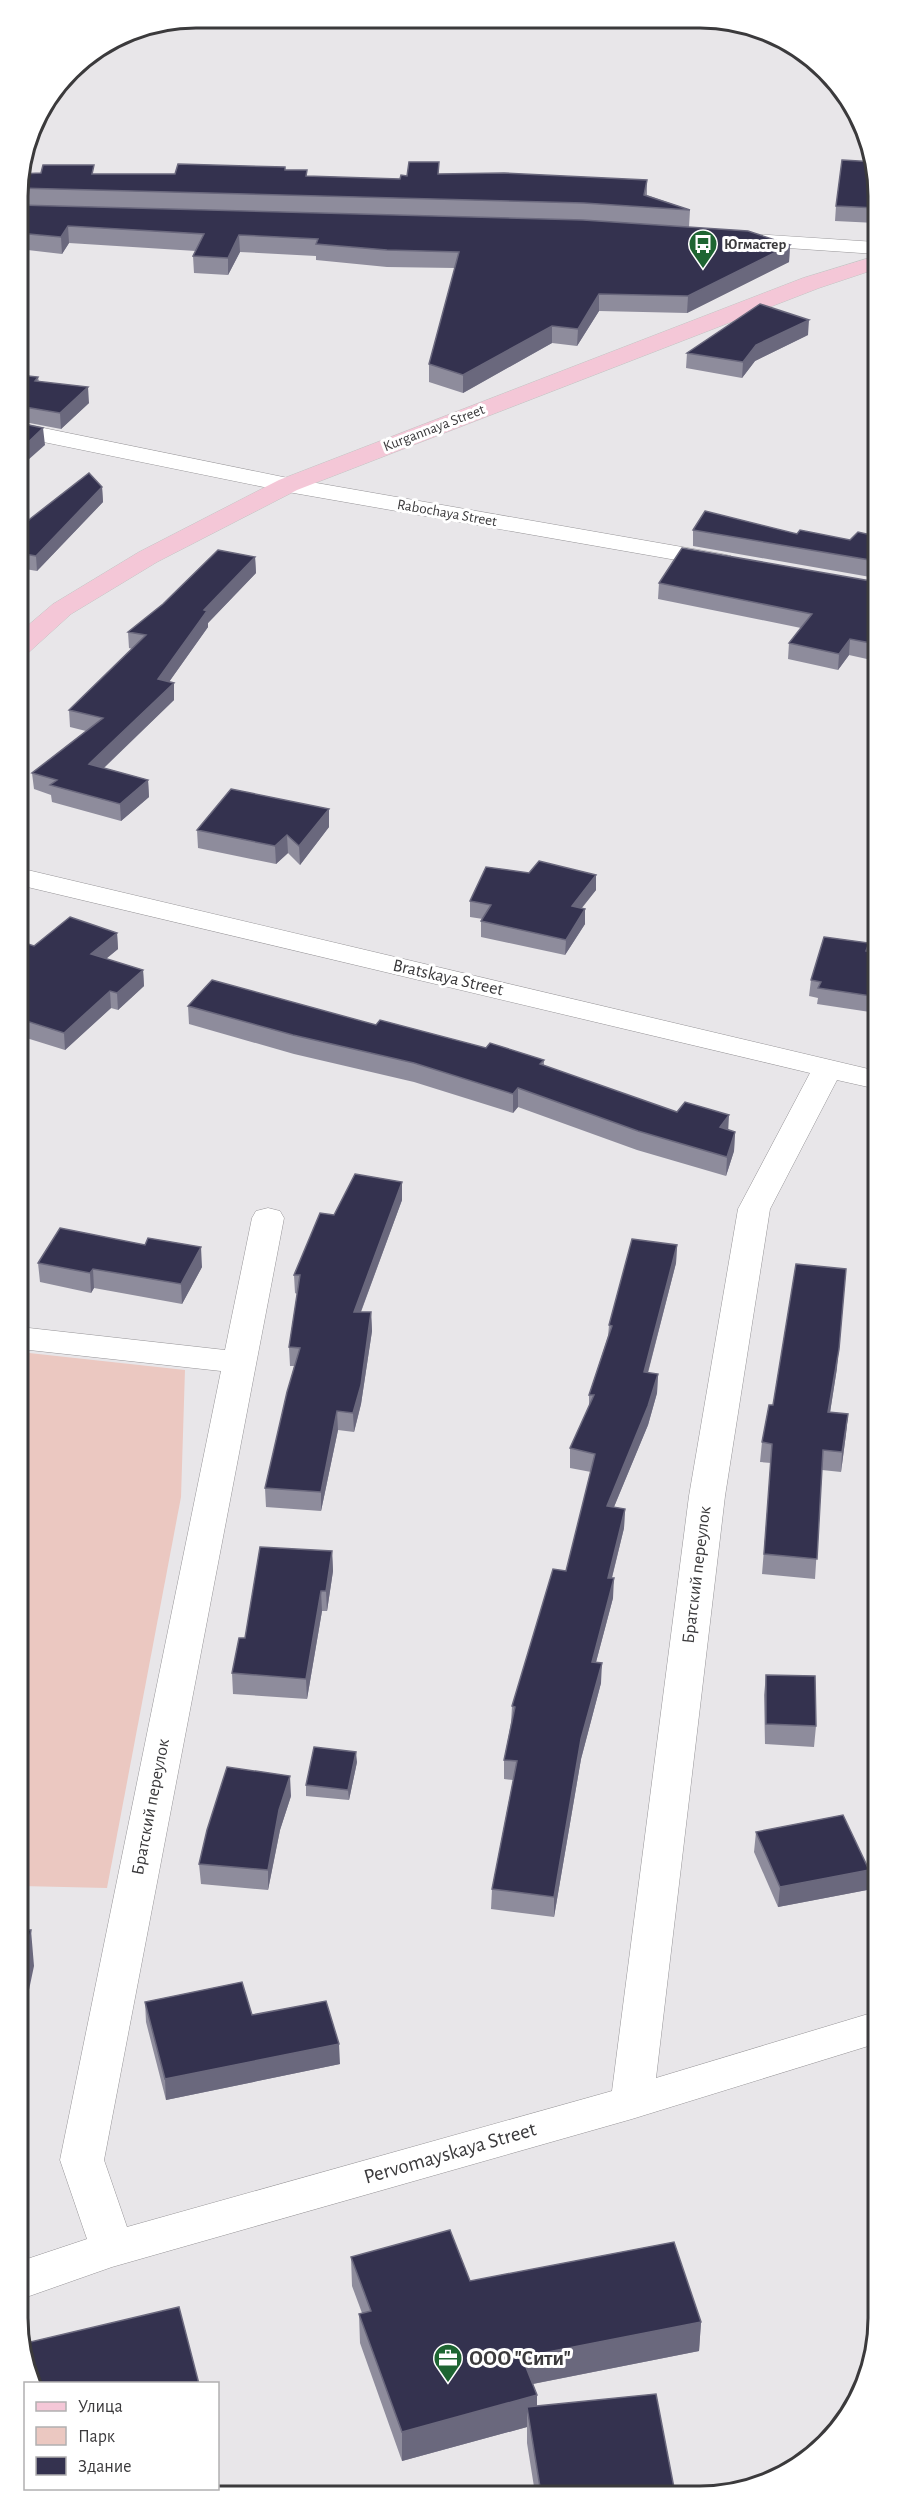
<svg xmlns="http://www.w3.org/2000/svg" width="897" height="2514" font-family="'Alegreya Sans',sans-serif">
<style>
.green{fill:#ebc8c1}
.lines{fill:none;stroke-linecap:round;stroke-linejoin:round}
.minor-casing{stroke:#979598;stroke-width:1}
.primary-casing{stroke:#c4c4c4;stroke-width:1}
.minor{fill:#fff;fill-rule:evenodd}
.primary{fill:#f4c7d7;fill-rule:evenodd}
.wall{fill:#8e8c9c}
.shaded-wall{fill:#6a687d}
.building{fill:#34324f;stroke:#6a687d;stroke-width:1.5}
.labels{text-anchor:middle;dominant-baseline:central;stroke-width:6;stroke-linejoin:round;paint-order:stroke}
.far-poi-label{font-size:15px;font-weight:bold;fill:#3b3a3c;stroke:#fff;text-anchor:start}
.far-street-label{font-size:15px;fill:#3b3a3c;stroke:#fff}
.street-label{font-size:18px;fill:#3b3a3c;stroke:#fff}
.near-street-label{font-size:21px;fill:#3b3a3c;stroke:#fff}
.near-poi-label{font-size:21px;font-weight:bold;fill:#3b3a3c;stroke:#fff;text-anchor:start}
.rim{fill:none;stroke:#3b3a3c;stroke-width:3}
</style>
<rect width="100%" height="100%" fill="#e8e6e9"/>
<path class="green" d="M 20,1352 L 185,1370 L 181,1497 L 107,1888 L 21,1886 Z"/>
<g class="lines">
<g class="minor-casing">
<path id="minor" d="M 737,233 L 876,242 L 876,254 L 729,244 L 726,239 L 729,234 Z
M 19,423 L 288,478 L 722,554 L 731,556 L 734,561 L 731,566 L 722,568 L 288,492 L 19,437 Z
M 19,868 L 877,1071 L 877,1089 L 837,1080 L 770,1209 L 725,1496 L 656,2078 L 878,2011 L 878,2043 L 632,2119 L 112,2267 L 21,2299 L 21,2261 L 87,2239 L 60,2160 L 221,1371 L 20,1349 L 20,1327 L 225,1350 L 252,1218 L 256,1211 L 268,1208 L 280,1211 L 284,1218 L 104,2160 L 127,2227 L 612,2091 L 689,1496 L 738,1209 L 810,1073 L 19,885 Z"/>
</g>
<g class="primary-casing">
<path id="primary" d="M 876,256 L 876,269 L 819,288 L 297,490 L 157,562 L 71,614 L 28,653 L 19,655 L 19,633 L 53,604 L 139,552 L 279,480 L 803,278 Z"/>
</g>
<use href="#minor" class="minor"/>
<use href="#primary" class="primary"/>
</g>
<path class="wall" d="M 196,18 L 316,19 L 264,21 L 263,19 L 181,28 L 176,22 Z
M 876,162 L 876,223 L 835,221 L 836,206 Z
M 285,170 L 307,170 L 307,176 L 400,179 L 407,176 L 439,174 L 647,180 L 647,195 L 690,210 L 689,227 L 790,245 L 789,262 L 687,313 L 599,311 L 577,346 L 552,343 L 463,393 L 429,382 L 429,364 L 455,268 L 387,267 L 316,260 L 316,256 L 240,252 L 228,275 L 194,273 L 193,256 L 196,251 L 69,243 L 62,254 L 19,249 L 18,184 L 94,174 L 175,174 Z
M 808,335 L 755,361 L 742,378 L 686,368 L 687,353 Z
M 19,375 L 38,377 L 39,382 L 89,403 L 61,429 L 19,421 Z
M 102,487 L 103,502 L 37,571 L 19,568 L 19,531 Z
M 693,530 L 797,534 L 850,540 L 876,536 L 876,578 L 693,546 Z
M 255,557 L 256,573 L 208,623 L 208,627 L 169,682 L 174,700 L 104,768 L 148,780 L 149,797 L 121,821 L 52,802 L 51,795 L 34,789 L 32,773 L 86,731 L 70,727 L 69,710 L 132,649 L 129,648 L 128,632 Z
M 876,582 L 876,661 L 849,655 L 838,670 L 788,659 L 789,643 L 801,628 L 658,599 L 659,583 Z
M 329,827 L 300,865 L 288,853 L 276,864 L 198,848 L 197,830 Z
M 596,890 L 582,908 L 585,909 L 585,924 L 565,955 L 481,937 L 481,921 L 483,919 L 470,917 L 470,901 Z
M 117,933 L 118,949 L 106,959 L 143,970 L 144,986 L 118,1010 L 111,1008 L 65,1050 L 20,1036 L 19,941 L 34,946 Z
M 868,952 L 877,953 L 877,994 L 870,1012 L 817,1004 L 818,998 L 809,996 L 811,980 Z
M 188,1006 L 376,1025 L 544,1060 L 544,1066 L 735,1132 L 734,1151 L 726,1176 L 637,1150 L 518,1107 L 513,1113 L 414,1082 L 294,1054 L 189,1024 Z
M 402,1182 L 402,1200 L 361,1312 L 371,1312 L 372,1331 L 361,1404 L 354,1432 L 338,1430 L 321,1511 L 266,1507 L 265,1488 L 294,1366 L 290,1366 L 289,1347 L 297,1294 L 295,1293 L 294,1275 L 334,1215 Z
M 145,1245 L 202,1267 L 182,1304 L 94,1288 L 91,1293 L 40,1282 L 38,1263 Z
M 677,1245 L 676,1263 L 648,1373 L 658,1374 L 657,1393 L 648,1425 L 614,1507 L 625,1509 L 624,1528 L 612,1578 L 613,1598 L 596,1662 L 601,1683 L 581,1759 L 554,1917 L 491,1909 L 492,1889 L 513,1780 L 504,1779 L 504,1760 L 511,1723 L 512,1706 L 566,1571 L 591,1472 L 570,1468 L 570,1448 L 589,1408 L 589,1395 L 608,1336 L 609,1325 Z
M 837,1368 L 830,1412 L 848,1414 L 846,1434 L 841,1472 L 822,1470 L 815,1579 L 762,1574 L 771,1463 L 760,1462 L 762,1442 L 773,1405 Z
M 332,1551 L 333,1571 L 327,1611 L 322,1611 L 307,1699 L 233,1694 L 232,1673 L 245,1638 Z
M 766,1675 L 816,1726 L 814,1747 L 765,1744 L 764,1695 Z
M 357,1762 L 349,1800 L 306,1796 L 306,1785 Z
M 291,1796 L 280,1830 L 268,1890 L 201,1884 L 199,1864 Z
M 756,1832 L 869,1870 L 867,1890 L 778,1907 L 754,1852 Z
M 145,2002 L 252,2015 L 340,2064 L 166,2100 L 146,2022 Z
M 351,2257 L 470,2281 L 701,2322 L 699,2351 L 533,2384 L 537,2395 L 537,2406 L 675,2493 L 535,2493 L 527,2443 L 527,2427 L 402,2461 L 360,2343 L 359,2314 L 362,2313 L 352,2286 Z
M 26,2343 L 199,2384 L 33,2384 L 28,2363 Z"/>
<path class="shaded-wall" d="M 196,18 L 263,18 L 263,19 L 181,28 L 180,21 Z
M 297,19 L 316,19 L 297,20 Z
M 68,226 L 69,243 L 62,254 L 61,237 Z
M 239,235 L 240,252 L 228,275 L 228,258 Z
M 790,245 L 789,262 L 687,313 L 688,296 Z
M 599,294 L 599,311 L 577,346 L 578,329 Z
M 809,320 L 808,335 L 755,361 L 742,378 L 743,362 L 756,345 Z
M 552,326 L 552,343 L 463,393 L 463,375 Z
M 88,387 L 89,403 L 61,429 L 60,413 Z
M 43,428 L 45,445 L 19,468 L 19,451 Z
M 102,487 L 103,502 L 37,571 L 36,556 Z
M 255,557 L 256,573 L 208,623 L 208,627 L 159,696 L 158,679 L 204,610 Z
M 850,639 L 849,655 L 838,670 L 839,654 Z
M 174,683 L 174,700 L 90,781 L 89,764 Z
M 148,780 L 149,797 L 121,821 L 120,804 Z
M 329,809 L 329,827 L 300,865 L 299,846 Z
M 287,835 L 288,853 L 276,864 L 275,846 Z
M 596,875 L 596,890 L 571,921 L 572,906 Z
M 585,909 L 585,924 L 565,955 L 566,940 Z
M 117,933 L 118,949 L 92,970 L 91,954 Z
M 143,970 L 144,986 L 118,1010 L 117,993 Z
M 877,981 L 877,994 L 870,1012 L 871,996 Z
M 110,991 L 111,1008 L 65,1050 L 64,1033 Z
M 518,1088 L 518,1107 L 513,1113 L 513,1094 Z
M 729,1115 L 728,1134 L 720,1127 Z
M 735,1132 L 734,1151 L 726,1176 L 727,1157 Z
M 402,1182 L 402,1200 L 354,1330 L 354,1312 Z
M 677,1245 L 676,1263 L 643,1391 L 644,1372 Z
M 201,1247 L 202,1267 L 182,1304 L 181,1284 Z
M 93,1269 L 94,1288 L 91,1293 L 90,1273 Z
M 846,1269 L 837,1368 L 827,1432 L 828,1412 Z
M 371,1312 L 372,1331 L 361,1404 L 354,1432 L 353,1413 Z
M 658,1374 L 657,1393 L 648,1425 L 606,1526 L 607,1506 Z
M 337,1411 L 338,1430 L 321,1511 L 321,1492 Z
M 848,1414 L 846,1434 L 841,1472 L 842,1452 Z
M 625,1509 L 624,1528 L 607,1597 L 608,1578 Z
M 332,1551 L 333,1571 L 327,1611 L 326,1591 Z
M 614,1578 L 613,1598 L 591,1681 L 592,1662 Z
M 321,1591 L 322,1611 L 307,1699 L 306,1679 Z
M 602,1663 L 601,1683 L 581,1759 L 554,1917 L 554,1897 L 581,1739 Z
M 356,1752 L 357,1762 L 349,1800 L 348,1790 Z
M 290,1776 L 291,1796 L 280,1830 L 268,1890 L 268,1870 L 279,1810 Z
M 869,1870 L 867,1890 L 778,1907 L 780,1887 Z
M 31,1930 L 34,1966 L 21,2028 L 21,1975 Z
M 339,2044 L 340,2064 L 166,2100 L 165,2079 Z
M 701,2322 L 699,2351 L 522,2386 L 522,2357 Z
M 537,2395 L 537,2424 L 527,2407 L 527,2427 L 402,2461 L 402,2432 Z"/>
<path class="building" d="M 842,160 L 876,162 L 876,208 L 836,206 Z
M 409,162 L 439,162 L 438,174 L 504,173 L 647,180 L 644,195 L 690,210 L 584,203 L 18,188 L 18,184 L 21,174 L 41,173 L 43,165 L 94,165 L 92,174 L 175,174 L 178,164 L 285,167 L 285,170 L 307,170 L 306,176 L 400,179 L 401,175 L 407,176 Z
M 18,205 L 583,220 L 748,231 L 790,245 L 688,296 L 599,294 L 578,329 L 552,326 L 463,375 L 429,364 L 459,252 L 387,250 L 316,244 L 318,239 L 239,235 L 228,258 L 193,256 L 204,234 L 68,226 L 61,237 L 18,233 Z
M 760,304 L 809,320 L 756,345 L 743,362 L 687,353 Z
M 19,375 L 38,377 L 35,381 L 88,387 L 60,413 L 19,406 Z
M 19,423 L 43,428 L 19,451 Z
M 89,473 L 102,487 L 36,556 L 19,553 L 19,531 L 30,519 Z
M 705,511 L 797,534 L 800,530 L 850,540 L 858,532 L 876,536 L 876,561 L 693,530 Z
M 682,548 L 876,582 L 876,644 L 850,639 L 839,654 L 789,643 L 812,614 L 659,583 Z
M 218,550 L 255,557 L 204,610 L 207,611 L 158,679 L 174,683 L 89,764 L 148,780 L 120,804 L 50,785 L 57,780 L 32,773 L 103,718 L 69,710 L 146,635 L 128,632 L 163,604 Z
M 231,789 L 329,809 L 299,846 L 287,835 L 275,846 L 197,830 Z
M 539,861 L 596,875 L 572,906 L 585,909 L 566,940 L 481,921 L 491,905 L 470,901 L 486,867 L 529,873 Z
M 70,917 L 117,933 L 91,954 L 143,970 L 117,993 L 110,991 L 64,1033 L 20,1019 L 19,941 L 34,946 Z
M 824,937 L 869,943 L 866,951 L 877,953 L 877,981 L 871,996 L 818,988 L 821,982 L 811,980 Z
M 212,980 L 376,1025 L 380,1020 L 486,1048 L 490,1043 L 544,1060 L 540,1064 L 677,1112 L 685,1102 L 729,1115 L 720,1127 L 735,1132 L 727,1157 L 638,1131 L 518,1088 L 513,1094 L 414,1063 L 293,1035 L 188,1006 Z
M 355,1174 L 402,1182 L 354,1312 L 371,1312 L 361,1385 L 353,1413 L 337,1411 L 321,1492 L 265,1488 L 287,1392 L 300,1348 L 289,1347 L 300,1275 L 294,1275 L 320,1213 L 334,1215 Z
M 60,1228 L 145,1245 L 148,1238 L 201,1247 L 181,1284 L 93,1269 L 90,1273 L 38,1263 Z
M 632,1239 L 677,1245 L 644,1372 L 658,1374 L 648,1406 L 607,1506 L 625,1509 L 608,1578 L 614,1578 L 592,1662 L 602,1663 L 581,1739 L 554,1897 L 492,1889 L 517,1761 L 504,1760 L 515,1707 L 512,1706 L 553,1569 L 566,1571 L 595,1454 L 570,1448 L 594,1395 L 589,1395 L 612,1326 L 609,1325 Z
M 796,1264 L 846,1269 L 839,1349 L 828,1412 L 848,1414 L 842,1452 L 823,1450 L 817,1559 L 764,1554 L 772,1444 L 762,1442 L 769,1405 L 773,1405 Z
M 260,1547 L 332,1551 L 326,1591 L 321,1591 L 306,1679 L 232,1673 L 239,1638 L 245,1638 Z
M 766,1675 L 815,1676 L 816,1726 L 766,1724 Z
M 314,1747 L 356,1752 L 348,1790 L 306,1785 Z
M 227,1767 L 290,1776 L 279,1810 L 268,1870 L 199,1864 L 207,1830 Z
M 843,1815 L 869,1870 L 780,1887 L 756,1832 Z
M 21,1930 L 31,1930 L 21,1975 Z
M 242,1982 L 252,2015 L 326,2001 L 339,2044 L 165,2079 L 145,2002 Z
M 450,2230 L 470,2281 L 674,2242 L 701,2322 L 522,2357 L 537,2395 L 402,2432 L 359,2314 L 371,2311 L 351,2257 Z
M 179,2307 L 199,2384 L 35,2384 L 26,2343 Z
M 656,2394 L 675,2493 L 541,2493 L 527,2407 Z"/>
<defs>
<g id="bus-pin" transform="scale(1.5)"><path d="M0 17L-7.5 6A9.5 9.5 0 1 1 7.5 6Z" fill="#1e6532" stroke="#fff"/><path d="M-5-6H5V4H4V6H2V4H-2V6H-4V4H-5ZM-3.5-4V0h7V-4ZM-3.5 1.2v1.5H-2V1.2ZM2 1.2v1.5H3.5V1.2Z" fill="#fff"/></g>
<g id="office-pin" transform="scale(1.5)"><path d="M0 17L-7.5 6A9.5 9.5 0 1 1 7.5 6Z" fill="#1e6532" stroke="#fff"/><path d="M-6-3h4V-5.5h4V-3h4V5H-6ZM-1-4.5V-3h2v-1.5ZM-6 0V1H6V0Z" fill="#fff"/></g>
</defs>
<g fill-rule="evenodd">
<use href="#bus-pin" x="703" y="244"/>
<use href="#office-pin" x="448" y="2358"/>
</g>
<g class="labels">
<g class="far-poi-label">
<text x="724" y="244">Югмастер</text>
</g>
<g class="far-street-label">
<text transform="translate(434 428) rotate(-21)">Kurgannaya Street</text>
<text transform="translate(447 513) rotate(10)">Rabochaya Street</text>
</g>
<g class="street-label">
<text transform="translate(448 978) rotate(13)">Bratskaya Street</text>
<text transform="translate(697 1575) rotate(-83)">Братский переулок</text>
<text transform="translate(151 1807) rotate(-79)">Братский переулок</text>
</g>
<g class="near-street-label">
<text transform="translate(450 2153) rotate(-16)">Pervomayskaya Street</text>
</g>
<g class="near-poi-label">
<text x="469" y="2358">ООО "Сити"</text>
</g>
</g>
<path d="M0 0H897V2514H0ZM196 28H700A168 168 0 0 1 868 196V2318A168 168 0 0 1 700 2486H196A168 168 0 0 1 28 2318V196A168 168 0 0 1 196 28Z" fill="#fff" fill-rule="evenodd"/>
<path class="rim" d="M196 28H700A168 168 0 0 1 868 196V2318A168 168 0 0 1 700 2486H196A168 168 0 0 1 28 2318V196A168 168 0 0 1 196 28Z"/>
<rect x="24" y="2382" width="195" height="108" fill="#ffffff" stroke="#b1b0b1" stroke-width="1.5"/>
<rect x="36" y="2402" width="30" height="9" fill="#f4c7d7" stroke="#b1b0b1" stroke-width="1.5"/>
<text x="78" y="2412" font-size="18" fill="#3b3a3c">Улица</text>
<rect x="36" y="2427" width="30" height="18" fill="#ebc8c1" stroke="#b1b0b1" stroke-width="1.5"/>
<text x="78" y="2442" font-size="18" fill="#3b3a3c">Парк</text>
<rect x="36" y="2457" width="30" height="18" fill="#34324f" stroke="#b1b0b1" stroke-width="1.5"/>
<text x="78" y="2472" font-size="18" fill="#3b3a3c">Здание</text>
</svg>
